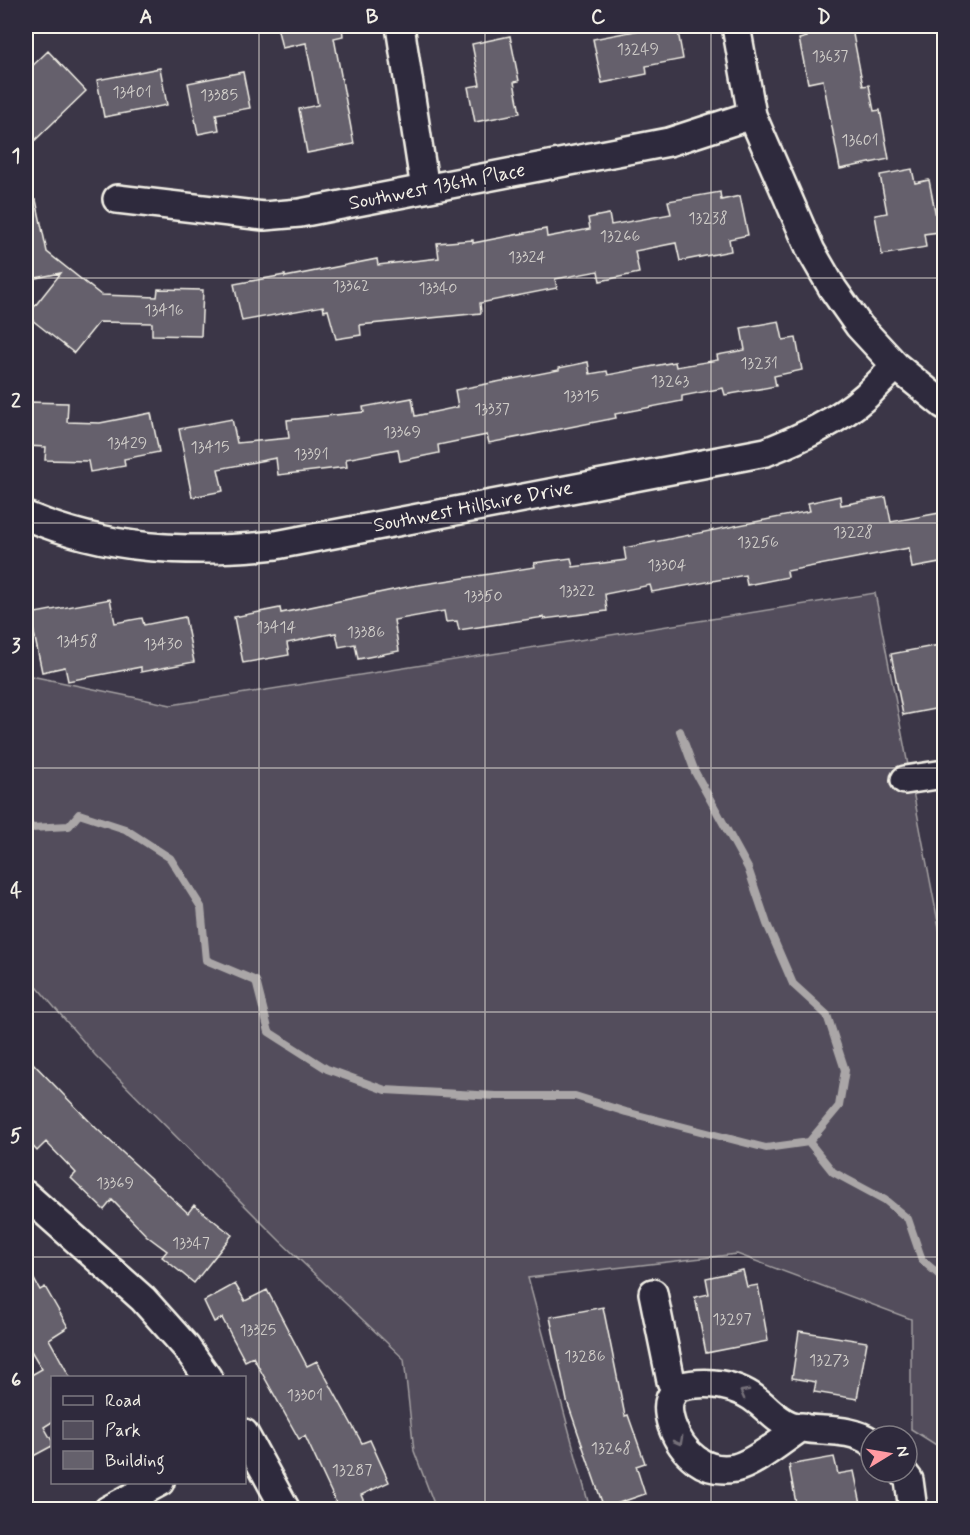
<svg xmlns="http://www.w3.org/2000/svg" width="970" height="1535" font-family="Mynerve,sans-serif">
<style>
.green{fill:#534e5c;stroke:#a4a0a2;stroke-width:1.5}
.lines{fill:none;stroke-linecap:round;stroke-linejoin:round}
.stream{stroke:#aaa6a7;stroke-width:8}
.building{fill:#65616c;stroke:#f4f1e8;stroke-width:1.5}
.street-casing{stroke:#f4f1e8;stroke-width:32}
.street{stroke:#2f2a3d;stroke-width:27}
.oneway{stroke:#747079}
.grid{fill:none;stroke:#f4f1e8;stroke-width:1.5;stroke-opacity:0.55}
.labels{text-anchor:middle;dominant-baseline:central;stroke-width:4.5;stroke-linejoin:round;paint-order:stroke}
.number-label{font-size:16px;fill:#d0cdc9}
.street-label{font-size:20px;fill:#f4f1e8;stroke:#2f2a3d}
.neatline{fill:none;stroke:#f4f1e8;stroke-width:2}
.grid-label{font-size:20px;text-anchor:middle;font-weight:bold;fill:#f4f1e8}
</style>
<rect width="100%" height="100%" fill="#3b3647"/>
<filter id="ink" filterUnits="userSpaceOnUse"><feTurbulence type="fractalNoise" baseFrequency=".0167" numOctaves="2"/><feDisplacementMap in="SourceGraphic" scale="12" xChannelSelector="R" yChannelSelector="G"/><feConvolveMatrix kernelMatrix="1 2 1 2 8 2 1 2 1" color-interpolation-filters="sRGB"/></filter>
<g filter="url(#ink)">
<path class="green" d="M 875,593 L 944,953 L 944,1450 L 911,1429 L 911,1319 L 737,1254 L 528,1278 L 590,1509 L 436,1509 L 414,1451 L 404,1359 L 280,1241 L 95,1055 L 26,974 L 26,675 L 171,705 Z"/>
<g class="lines">
<path class="stream" d="M 680,731 L 695,772 L 748,868 L 767,924 L 793,984 L 827,1015 L 845,1070 L 839,1106 L 809,1142
M 26,818 L 31,828 L 69,826 L 79,814 L 125,829 L 170,858 L 201,907 L 206,960 L 256,981 L 269,1032 L 327,1069 L 385,1090 L 496,1096 L 575,1096 L 626,1112 L 766,1148 L 809,1142 L 833,1172 L 885,1200 L 908,1219 L 922,1260 L 944,1279"/>
</g>
<path class="building" d="M 277,26 L 342,26 L 343,36 L 334,38 L 354,144 L 307,153 L 299,109 L 318,105 L 306,43 L 282,48 Z
M 661,26 L 677,26 L 683,59 L 646,66 L 647,74 L 602,83 L 593,39 Z
M 804,26 L 837,26 L 838,31 L 852,29 L 863,86 L 869,85 L 874,111 L 880,110 L 889,159 L 840,169 L 823,80 L 808,83 L 799,39 L 807,37 Z
M 510,36 L 519,81 L 514,82 L 520,113 L 475,122 L 468,87 L 480,85 L 472,44 Z
M 48,51 L 86,91 L 26,149 L 26,72 Z
M 160,68 L 167,105 L 104,117 L 97,80 Z
M 243,72 L 250,108 L 216,114 L 219,130 L 198,134 L 188,83 Z
M 912,169 L 915,183 L 929,180 L 939,232 L 924,234 L 926,247 L 882,255 L 875,215 L 887,213 L 880,175 Z
M 720,192 L 721,200 L 740,196 L 748,235 L 729,239 L 731,251 L 680,261 L 676,243 L 635,251 L 639,273 L 600,281 L 598,271 L 555,279 L 557,288 L 480,303 L 481,313 L 360,325 L 361,335 L 336,339 L 328,310 L 324,311 L 323,306 L 242,321 L 234,284 L 285,275 L 285,277 L 377,259 L 378,265 L 439,258 L 437,243 L 473,240 L 473,243 L 546,229 L 547,237 L 590,229 L 588,218 L 609,214 L 611,225 L 671,214 L 668,201 Z
M 36,200 L 47,252 L 101,295 L 157,297 L 158,289 L 203,290 L 201,336 L 152,335 L 152,323 L 99,322 L 74,353 L 27,316 L 61,273 L 26,280 L 26,201 Z
M 779,321 L 783,340 L 796,338 L 802,370 L 774,376 L 776,386 L 725,395 L 723,388 L 682,396 L 682,401 L 615,414 L 616,418 L 489,443 L 487,435 L 438,445 L 439,453 L 400,461 L 398,449 L 346,459 L 347,467 L 278,475 L 276,458 L 218,469 L 223,491 L 192,497 L 179,429 L 232,419 L 237,443 L 289,438 L 287,420 L 364,412 L 363,407 L 412,398 L 415,416 L 458,407 L 455,390 L 559,370 L 559,368 L 588,362 L 590,374 L 607,371 L 608,375 L 675,362 L 676,367 L 718,360 L 717,355 L 745,350 L 741,328 Z
M 26,402 L 68,403 L 67,422 L 100,423 L 151,413 L 159,452 L 124,459 L 125,466 L 90,472 L 88,461 L 45,460 L 46,447 L 26,446 Z
M 840,496 L 841,505 L 886,497 L 891,522 L 945,512 L 945,562 L 912,568 L 909,548 L 787,571 L 788,577 L 747,585 L 745,575 L 652,592 L 650,585 L 605,594 L 607,611 L 544,619 L 544,617 L 459,630 L 457,621 L 446,622 L 444,611 L 394,620 L 399,651 L 358,659 L 355,644 L 339,647 L 336,633 L 287,643 L 289,655 L 243,663 L 234,617 L 280,608 L 281,613 L 412,586 L 535,567 L 534,563 L 571,558 L 573,567 L 626,560 L 624,548 L 810,511 L 808,503 Z
M 110,599 L 115,623 L 142,618 L 144,625 L 185,617 L 194,662 L 141,672 L 141,667 L 68,681 L 65,667 L 42,672 L 30,614 Z
M 945,644 L 945,707 L 903,715 L 891,654 Z
M 26,1056 L 96,1128 L 188,1213 L 194,1205 L 232,1235 L 194,1283 L 162,1257 L 167,1251 L 147,1236 L 112,1200 L 104,1210 L 71,1178 L 76,1173 L 46,1142 L 37,1151 L 26,1139 Z
M 26,1265 L 40,1290 L 45,1287 L 68,1327 L 49,1339 L 70,1377 L 52,1377 L 52,1422 L 44,1427 L 52,1441 L 52,1446 L 26,1460 L 26,1378 L 42,1369 L 30,1349 L 26,1352 Z
M 743,1270 L 747,1287 L 758,1285 L 768,1341 L 706,1353 L 695,1297 L 709,1294 L 706,1278 Z
M 235,1284 L 245,1301 L 267,1290 L 307,1366 L 317,1361 L 362,1443 L 370,1440 L 389,1482 L 361,1495 L 367,1509 L 339,1509 L 305,1436 L 299,1439 L 253,1357 L 245,1361 L 222,1318 L 214,1322 L 204,1301 Z
M 603,1307 L 625,1416 L 628,1415 L 645,1463 L 636,1466 L 645,1494 L 604,1508 L 567,1401 L 550,1317 Z
M 799,1331 L 867,1342 L 857,1399 L 814,1392 L 816,1382 L 792,1378 Z
M 834,1457 L 838,1474 L 854,1471 L 862,1509 L 797,1509 L 789,1465 Z"/>
<g class="lines">
<g class="street-casing">
<path id="street" d="M 400,26 L 425,189
M 736,26 L 752,115 L 811,251 L 833,289 L 859,326 L 896,366 L 944,405
M 117,199 L 264,216 L 300,213 L 669,142 L 752,115
M 26,516 C 107,550 188,554 276,545 L 766,452 C 801,438 838,421 866,396 C 876,386 886,376 896,366
M 905,780 L 944,774
M 26,1195 L 143,1299 L 186,1347 L 208,1378
M 653,1293 L 671,1381 L 678,1387
M 802,1427 C 785,1438 754,1464 735,1468 C 704,1474 682,1453 672,1426 C 669,1417 667,1407 670,1399 C 672,1395 675,1390 678,1387 C 706,1380 737,1383 760,1403 C 771,1412 777,1420 790,1425 C 814,1434 847,1425 871,1442
M 244,1433 L 286,1510
M 903,1472 L 909,1480 L 913,1510
M 108,1510 L 160,1482"/>
</g>
<use href="#street" class="street"/>
</g>
<defs><path id="oneway-chevron" d="M-2-3.5L2.5 0L-2 3.5" fill="none" stroke-width="1.6" stroke-linecap="round" stroke-linejoin="round" transform="scale(1.5)"/></defs>
<g class="oneway">
<use href="#oneway-chevron" transform="translate(744 1393) rotate(-152)"/>
<use href="#oneway-chevron" transform="translate(679 1441) rotate(62)"/>
</g>
</g>
<path class="grid" d="M 259,26 L 259,1510M 485,26 L 485,1510M 711,26 L 711,1510M 26,278 L 944,278M 26,523 L 944,523M 26,768 L 944,768M 26,1012 L 944,1012M 26,1257 L 944,1257"/>
<g class="labels">
<g class="number-label">
<text x="638" y="49">13249</text>
<text x="830" y="56">13637</text>
<text x="132" y="92">13401</text>
<text x="219" y="95">13385</text>
<text x="860" y="140">13601</text>
<text x="708" y="218">13238</text>
<text x="620" y="236">13266</text>
<text x="527" y="257">13324</text>
<text x="351" y="286">13362</text>
<text x="438" y="288">13340</text>
<text x="164" y="310">13416</text>
<text x="759" y="363">13231</text>
<text x="670" y="381">13263</text>
<text x="581" y="396">13315</text>
<text x="492" y="409">13337</text>
<text x="402" y="432">13369</text>
<text x="127" y="443">13429</text>
<text x="210" y="447">13415</text>
<text x="311" y="454">13391</text>
<text x="853" y="532">13228</text>
<text x="758" y="542">13256</text>
<text x="667" y="565">13304</text>
<text x="577" y="591">13322</text>
<text x="483" y="596">13350</text>
<text x="276" y="627">13414</text>
<text x="366" y="632">13386</text>
<text x="77" y="641">13458</text>
<text x="163" y="644">13430</text>
<text x="115" y="1183">13369</text>
<text x="191" y="1243">13347</text>
<text x="732" y="1319">13297</text>
<text x="258" y="1330">13325</text>
<text x="585" y="1356">13286</text>
<text x="829" y="1360">13273</text>
<text x="305" y="1395">13301</text>
<text x="611" y="1448">13268</text>
<text x="352" y="1470">13287</text>
</g>
<g class="street-label">
<text transform="translate(437 187) rotate(-11)">Southwest 136th Place</text>
<text transform="translate(473 507) rotate(-11)">Southwest Hillshire Drive</text>
</g>
</g>
<rect width="970" height="1535" fill="none" stroke="#2f2a3d" stroke-width="66"/>
<rect x="51" y="1376" width="195" height="108" fill="#2f2a3d" stroke="#7e7a81" stroke-width="1.5"/>
<rect x="63" y="1396" width="30" height="9" fill="#2f2a3d" stroke="#7e7a81" stroke-width="1.5"/>
<text x="105" y="1406" font-size="18" fill="#f4f1e8">Road</text>
<rect x="63" y="1421" width="30" height="18" fill="#534e5c" stroke="#7e7a81" stroke-width="1.5"/>
<text x="105" y="1436" font-size="18" fill="#f4f1e8">Park</text>
<rect x="63" y="1451" width="30" height="18" fill="#65616c" stroke="#7e7a81" stroke-width="1.5"/>
<text x="105" y="1466" font-size="18" fill="#f4f1e8">Building</text>
<g transform="translate(889 1454) rotate(79)"><circle r="28" fill="#2f2a3d" stroke="#7e7a81" stroke-width="1.5"/>
<path d="M0-4.5L10 22L0 15L-10 22Z" fill="#ff9aa2"/>
<text y="-9" font-size="16" font-weight="bold" text-anchor="middle" fill="#f4f1e8">N</text>
</g>
<rect x="33" y="33" width="904" height="1469" class="neatline"/>
<g class="grid-label">
<text x="146" y="23">A</text>
<text x="372" y="23">B</text>
<text x="598" y="23">C</text>
<text x="824" y="23">D</text>
<text x="16" y="162">1</text>
<text x="16" y="407">2</text>
<text x="16" y="652">3</text>
<text x="16" y="897">4</text>
<text x="16" y="1142">5</text>
<text x="16" y="1386">6</text>
</g>
</svg>
